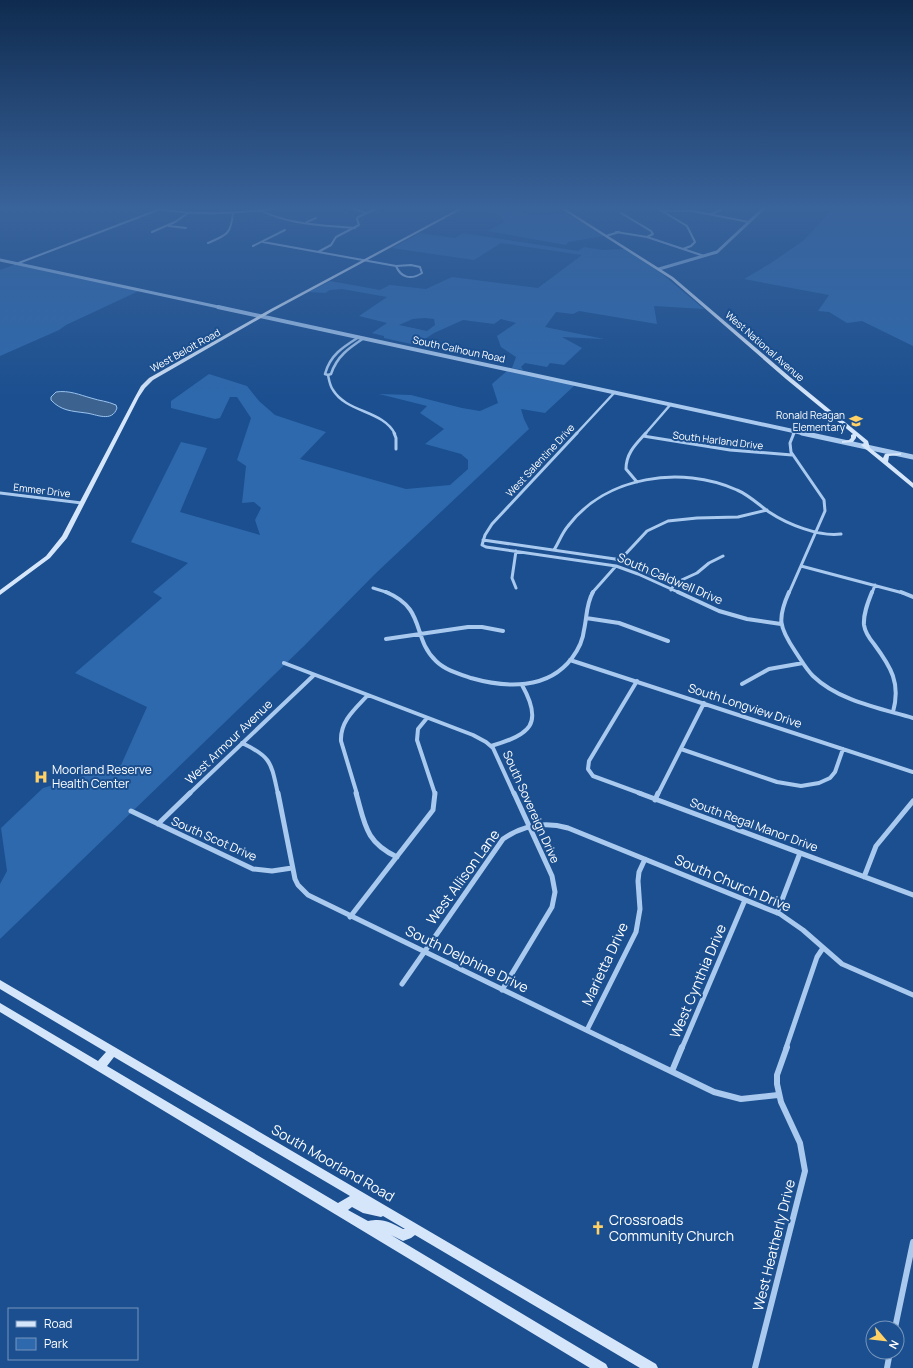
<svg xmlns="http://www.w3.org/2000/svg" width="913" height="1368" font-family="Manrope,sans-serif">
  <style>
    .green { fill: #2e69ad; fill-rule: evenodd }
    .water { fill: #3c6290; stroke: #9cc4f0 }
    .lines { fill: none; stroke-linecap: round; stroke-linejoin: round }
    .minor-far5 { stroke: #a9c9ee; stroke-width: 2 }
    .minor-far4 { stroke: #a9c9ee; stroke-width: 2.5 }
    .minor-far3 { stroke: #a9c9ee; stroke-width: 3 }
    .minor-far2 { stroke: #a9c9ee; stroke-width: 4 }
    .minor-far1 { stroke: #a9c9ee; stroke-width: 5 }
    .minor { stroke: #a9c9ee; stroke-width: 6 }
    .tertiary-far2 { stroke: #a9c9ee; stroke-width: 3 }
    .tertiary-far1 { stroke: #a9c9ee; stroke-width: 4 }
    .tertiary { stroke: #a9c9ee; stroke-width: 5 }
    .secondary { fill: #d6e6fa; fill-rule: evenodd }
    .labels { text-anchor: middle; stroke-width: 4; stroke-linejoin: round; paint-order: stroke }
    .far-street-label { font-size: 10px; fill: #fff; stroke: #1b4f8f }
    .far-poi-label { font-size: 10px; fill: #fff; stroke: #1b4f8f; text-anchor: end }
    .street-label { font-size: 12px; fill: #fff; stroke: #1b4f8f }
    .poi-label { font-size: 12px; fill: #fff; stroke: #1b4f8f; text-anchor: start }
    .near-street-label { font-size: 14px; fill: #fff; stroke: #1b4f8f }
    .near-poi-label { font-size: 14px; fill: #fff; stroke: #1b4f8f; text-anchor: start }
  </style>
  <rect width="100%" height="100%" fill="#1b4f8f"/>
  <path class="green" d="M487 208H525L520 211 526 215 567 214 604 236 568 242 566 245 487 231 505 222 497 212 483 210Z
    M834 208H913V346L862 321 847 323 829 312 818 311 829 295 744 279 771 263 803 241Z
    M420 233 455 238 463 233 578 251 584 247 602 250 625 249 661 273 704 309 654 306 657 324 579 311 573 314 556 312 545 327 604 339 562 337 582 348 564 365 550 363 547 367 525 363 521 367 523 370 512 368 516 357 501 347 497 336 516 323 501 319 494 324 463 320 434 333 416 345 384 338V336L372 333 387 323 359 316 387 297 342 289 330 290 325 293 309 292 330 281 380 290 390 285 426 289 452 277 538 288 582 255 501 243 474 260 392 248ZM425 318 434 319 435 325 427 331 399 325 413 319Z
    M16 264 141 290 66 325 59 330 0 356V270Z
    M508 370 575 385 545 413 521 409 524 419 529 429 375 574 304 646 0 939V884L7 871 1 828 43 788 121 765 147 707 75 673 162 598 153 592 188 563 131 542 181 442 207 448 180 512 260 535 255 520 261 508 254 502 242 503 246 466 237 460 251 418 237 397H230L220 418 215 419 171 408V401L209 374 247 386 259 401 275 415 326 432 300 459 406 489 450 485 468 469V460L461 454 425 444 444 429 420 413 427 406 379 394 411 395 462 408 480 411 498 403 492 384Z"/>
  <path class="water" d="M56 392C69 390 80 395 91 398 100 401 107 401 116 405L117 408C112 423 96 414 86 413 72 411 61 411 51 400V397Z"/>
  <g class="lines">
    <path class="minor-far5" d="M256 208C286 225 322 225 355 228
      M350 208 367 213
      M657 208 687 226 695 242 691 246 683 249
      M159 209C199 216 238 214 278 208
      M661 211H692L749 222
      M621 213 651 231 653 234 647 237
      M711 214 721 210
      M307 222 316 218
      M169 226 186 228
      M152 232 175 222 188 213
      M616 232 647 237 704 256
      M606 236 619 232
      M263 242 396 266
      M208 243C227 235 231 234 233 213
      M253 246 285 230
      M318 252 331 245 336 237 359 225 357 219 358 217 378 208
      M16 264 163 208
      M411 265 420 267 422 273C411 280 401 278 396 266Z"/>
    <path class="minor-far4" d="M359 337C343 347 330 355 325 374L328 375C329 380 330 386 333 390 347 413 383 410 395 434
      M328 375 331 374C337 356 349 348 364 338
      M576 434 615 392
      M645 434 671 404
      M793 434 795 431"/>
    <path class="minor-far3" d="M394 433 396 438V449
      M577 433 492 524 485 535 482 545 486 547 616 566 638 574 680 593
      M643 436 730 450 792 455
      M637 482 626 469C626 453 636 444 646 433
      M0 493 82 503
      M483 540 615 559 675 583
      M554 550C559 542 562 533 568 526 606 476 681 465 737 490 749 495 759 505 769 512 787 524 819 537 841 534
      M516 551 512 578 516 588
      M620 560 647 531 668 521 697 518 738 517 767 510
      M801 566 903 593
      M373 588 389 593
      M671 590 675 583 697 573 709 563 723 556
      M592 593 616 566
      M789 593 825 511 824 500 791 452 790 443 794 433
      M872 593 875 585"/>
    <path class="minor-far2" d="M386 592C427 609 411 637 436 661 445 670 459 674 471 678 506 688 548 690 572 658 578 650 583 640 584 630 587 617 586 604 593 592
      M678 592 719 611 747 619 781 624
      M789 592C777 619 779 627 795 651 801 660 806 669 813 676 839 701 879 708 913 718
      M872 592C868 602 863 614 864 625 865 632 869 638 874 644 891 667 901 683 893 712
      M901 592 913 597
      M586 618 619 623 668 641
      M386 639 468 627H482L503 631
      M570 660 913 772
      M284 663 473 735 486 742 493 748 514 794
      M637 681 589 761 588 769 593 776 642 794
      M742 684 769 669 803 663
      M427 718 418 729 417 740 435 794
      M242 743C272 757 271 763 278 794
      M491 746C530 735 544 724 522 685
      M681 749 777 782 801 786 819 783 830 778 835 772 843 749
      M189 794 314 675
      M357 794 341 741C340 721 355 709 368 695
      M658 794 704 703"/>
    <path class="minor-far1" d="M278 793 295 879 298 885 308 895 623 1048
      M356 793C365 824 365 842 397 857
      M639 793 913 895
      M655 800 658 793
      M131 811 253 869 272 871 292 868
      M158 824 190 793
      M864 877 876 846 913 801
      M777 913 800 853
      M350 917 433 810 435 793
      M402 984 503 839C523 825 544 821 568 828L780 914 803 930 842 964 913 995
      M502 990 552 907 555 892 552 876 514 793
      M587 1030 636 932 640 909 638 881 639 872 645 859
      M682 1048 745 900
      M786 1048 817 957 823 948"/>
    <path class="minor" d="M621 1047 714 1092 741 1099 778 1095
      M672 1071 682 1047
      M895 1328 913 1242
      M755 1368 805 1171 800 1143 781 1102 777 1084V1075L787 1047
      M887 1368 890 1352"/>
    <path class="tertiary-far2" d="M0 260 223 308
      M659 269 717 252 764 208"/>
    <path class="tertiary-far1" d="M218 307 807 434"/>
    <path class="tertiary" d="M802 433 913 457"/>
    <path class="secondary" d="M460 208H464L273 311 153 380 145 388 139 397 67 538 50 558 0 595V590L46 556 62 536 135 397 141 386 149 378 271 309Z
      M560 208H564L673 277 790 377 868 441 870 448 883 458 885 454 901 453V455L889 456 888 462 913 483V488L862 446 861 445 864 443 856 436V438L853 442 842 443V441L849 440 851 438V435L853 434 786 379 671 279Z
      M0 980 656 1364 658 1368H640L415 1235 411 1238 403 1241 391 1235 606 1364 608 1368H590L0 1012V1003L98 1061 106 1052 0 989ZM114 1057 350 1196 338 1203 107 1066ZM352 1207 363 1213 381 1217 383 1216 405 1229H403C389 1222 384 1218 368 1221L348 1210Z"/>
  </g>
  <linearGradient id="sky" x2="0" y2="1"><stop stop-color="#0f2b4f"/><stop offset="0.52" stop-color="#39639b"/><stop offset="1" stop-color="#39639b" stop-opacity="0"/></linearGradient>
  <rect width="913" height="399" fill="url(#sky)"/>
  <defs>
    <g id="school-bare" transform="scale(1.08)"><path d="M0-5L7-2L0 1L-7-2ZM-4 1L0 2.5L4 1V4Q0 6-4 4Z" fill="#ffd166" stroke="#1b4f8f" stroke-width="2.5" paint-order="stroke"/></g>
    <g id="hospital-bare" transform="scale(1.08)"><path d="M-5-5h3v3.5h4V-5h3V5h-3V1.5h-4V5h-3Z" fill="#ffd166" stroke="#1b4f8f" stroke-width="2.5" paint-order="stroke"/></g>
    <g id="church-bare" transform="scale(1.08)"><path d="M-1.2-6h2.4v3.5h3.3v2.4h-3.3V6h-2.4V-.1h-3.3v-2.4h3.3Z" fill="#ffd166" stroke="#1b4f8f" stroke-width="2.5" paint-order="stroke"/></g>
  </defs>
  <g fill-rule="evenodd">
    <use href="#school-bare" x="856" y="421"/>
    <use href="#hospital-bare" x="41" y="777"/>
    <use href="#church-bare" x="598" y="1228"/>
  </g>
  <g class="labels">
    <g class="far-street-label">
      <text transform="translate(765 346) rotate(41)" y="4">West National Avenue</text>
      <text transform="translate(459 349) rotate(12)" y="4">South Calhoun Road</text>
      <text transform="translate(185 350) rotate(-29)" y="4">West Beloit Road</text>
      <text transform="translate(718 440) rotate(7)" y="4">South Harland Drive</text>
      <text transform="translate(540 460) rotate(-47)" y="4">West Salentine Drive</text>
      <text transform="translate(42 490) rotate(7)" y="4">Emmer Drive</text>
    </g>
    <g class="far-poi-label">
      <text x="845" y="419">Ronald Reagan<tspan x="845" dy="12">Elementary</tspan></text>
    </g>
    <g class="street-label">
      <text transform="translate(670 579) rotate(23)" y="4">South Caldwell Drive</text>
      <text transform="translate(745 706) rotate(18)" y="4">South Longview Drive</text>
      <text transform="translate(229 742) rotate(-44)" y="4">West Armour Avenue</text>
      <text transform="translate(531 807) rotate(66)" y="4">South Sovereign Drive</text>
      <text transform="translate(754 825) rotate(20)" y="4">South Regal Manor Drive</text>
      <text transform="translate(214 839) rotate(24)" y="4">South Scot Drive</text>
    </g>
    <g class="poi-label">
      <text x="52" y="774">Moorland Reserve<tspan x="52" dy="14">Health Center</tspan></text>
    </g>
    <g class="near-street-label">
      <text transform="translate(463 877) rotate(-54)" y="5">West Allison Lane</text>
      <text transform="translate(733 883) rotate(23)" y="5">South Church Drive</text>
      <text transform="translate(467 959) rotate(26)" y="5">South Delphine Drive</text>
      <text transform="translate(605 964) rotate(-65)" y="5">Marietta Drive</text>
      <text transform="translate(698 981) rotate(-67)" y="5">West Cynthia Drive</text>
      <text transform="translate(333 1163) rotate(30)" y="5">South Moorland Road</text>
      <text transform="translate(774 1245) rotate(-76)" y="5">West Heatherly Drive</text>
    </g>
    <g class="near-poi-label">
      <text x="609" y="1225">Crossroads<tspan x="609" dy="16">Community Church</tspan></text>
    </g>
  </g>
  <rect x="8" y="1308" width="130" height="52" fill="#1b4f8f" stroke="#7695bc"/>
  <rect x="16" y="1321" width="20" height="6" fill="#d6e6fa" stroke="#7695bc"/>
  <text x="44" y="1328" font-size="12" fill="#ffffff">Road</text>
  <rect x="16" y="1338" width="20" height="12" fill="#2e69ad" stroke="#7695bc"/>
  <text x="44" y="1348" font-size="12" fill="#ffffff">Park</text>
  <g transform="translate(885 1340) rotate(118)"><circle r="19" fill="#1b4f8f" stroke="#7695bc"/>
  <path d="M0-3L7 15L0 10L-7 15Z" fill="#ffd166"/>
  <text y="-6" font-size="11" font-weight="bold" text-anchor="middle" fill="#ffffff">N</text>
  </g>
</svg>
